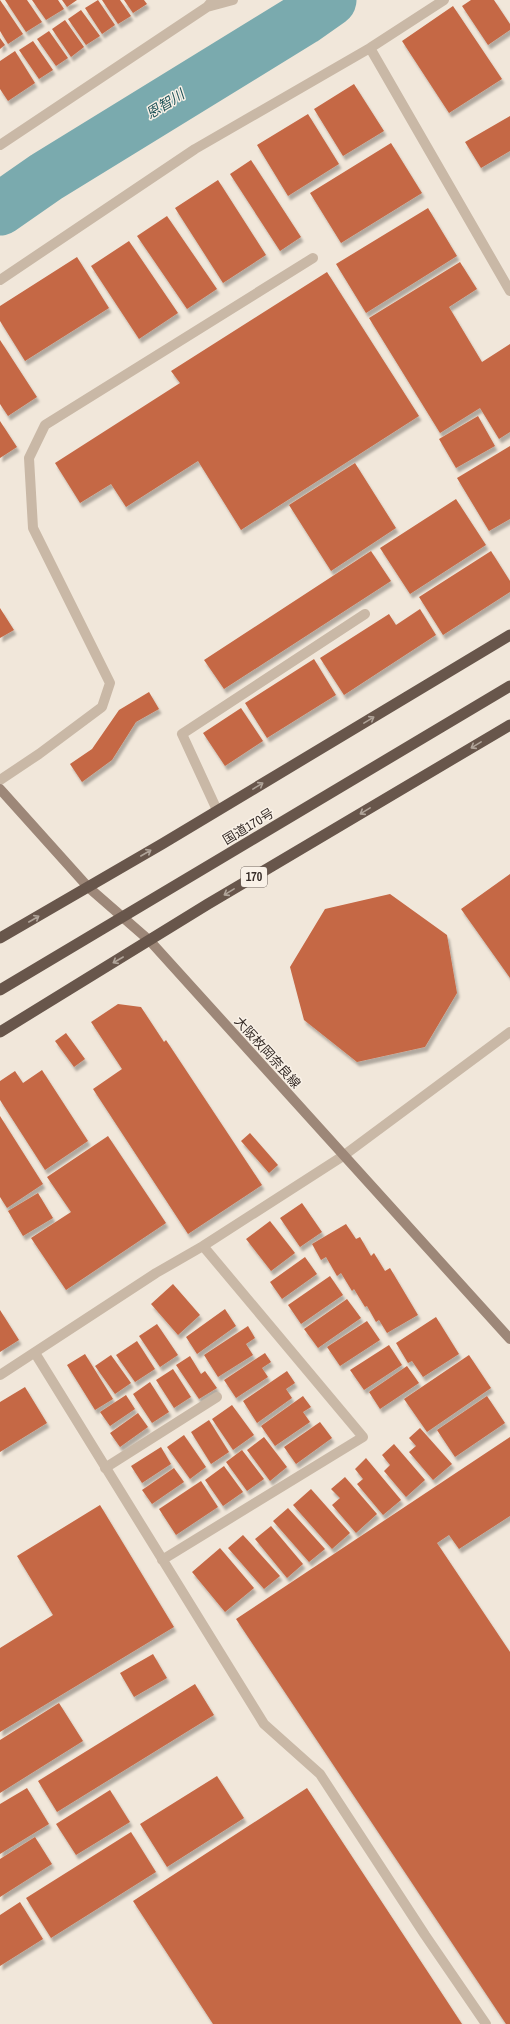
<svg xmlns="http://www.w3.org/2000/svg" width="510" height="2024" font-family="'Archivo Narrow','Noto Sans JP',sans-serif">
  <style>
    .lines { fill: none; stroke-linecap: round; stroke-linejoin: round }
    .river { stroke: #7aaaae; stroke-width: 53 }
    .building { fill: #c56845; filter: url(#shadow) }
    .service { stroke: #c9b8a6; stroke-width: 10 }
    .minor { stroke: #c9b8a6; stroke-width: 10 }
    .secondary { stroke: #9d8778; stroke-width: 10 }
    .trunk { stroke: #68564b; stroke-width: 11 }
    .oneway { stroke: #b0a499 }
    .labels { text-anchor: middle; stroke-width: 3; stroke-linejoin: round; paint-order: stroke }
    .shield { fill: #f9f1e7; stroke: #706761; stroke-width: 1 }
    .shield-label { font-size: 12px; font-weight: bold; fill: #362c27 }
    .street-label { font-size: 13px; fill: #362c27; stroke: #f9f1e7 }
    .water-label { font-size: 14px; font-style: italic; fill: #1d5157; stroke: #f9f1e7 }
  </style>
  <defs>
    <filter id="shadow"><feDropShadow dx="2.5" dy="4.5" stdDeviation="1" flood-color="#0004"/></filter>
  </defs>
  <rect width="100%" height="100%" fill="#f1e7da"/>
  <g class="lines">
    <path class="river" d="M0 209 46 177 303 19 330 0"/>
  </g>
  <path class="building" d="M0 0 23 34 8 44 0 31Z
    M5 0H27L42 22 26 32Z
    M32 0H58L64 9 46 20Z
    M62 0H77L67 7Z
    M98 0 115 25 102 34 85 8Z
    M102 0H120L131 16 118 24Z
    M124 0H144L147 4 133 13Z
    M471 0H494L510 24V30L488 45 462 6Z
    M453 6 502 79 449 113 402 41Z
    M81 10 100 36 86 45 68 19Z
    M65 20 84 47 71 57 52 29Z
    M49 31 68 58 56 66 37 39Z
    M0 38 5 45 0 49Z
    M33 41 53 70 39 79 19 50Z
    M15 51 35 83 8 101 0 89V61Z
    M354 84 384 131 343 156 314 109Z
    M308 114 339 164 288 196 257 145Z
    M510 116V151L481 168 465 142Z
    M391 143 422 193 341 243 310 193Z
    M251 160 301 237 280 251 230 174Z
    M218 180 266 255 223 283 175 208Z
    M428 208 457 256 366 313 336 264Z
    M167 216 217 289 187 309 137 236Z
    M129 241 178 313 139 339 91 266Z
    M77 257 109 308 25 361 0 321V306Z
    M460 262 477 289 449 307 482 362 510 344V432L499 439 480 408 440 433 369 318Z
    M327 272 419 416 241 530 198 461 126 507 111 484 80 503 55 463 180 383 171 371Z
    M0 340 37 397 8 416 0 404Z
    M478 416 495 446 456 468 439 439Z
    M0 421 17 447 0 458Z
    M510 446V519L489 531 457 478Z
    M355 463 396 528 331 571 289 505Z
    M456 499 486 545 410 594 380 548Z
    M371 551 391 581 224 689 204 660Z
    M491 551 510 581V592L443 635 419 597Z
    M0 608 14 630 0 638Z
    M420 609 436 635 344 695 320 658 389 614 396 625Z
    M314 659 336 695 267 738 245 703Z
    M149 692 159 709 136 722 112 760 82 782 70 764 92 749 119 710Z
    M241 708 263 741 225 766 203 733Z
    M510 874V978L461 909Z
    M390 894 447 935 457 993 425 1047 357 1062 304 1020 290 967 325 909Z
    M118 1004 141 1007 164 1042 166 1040 262 1185 188 1234 93 1089 122 1069 91 1022Z
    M66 1033 85 1059 74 1067 55 1041Z
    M42 1070 88 1141 45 1170 0 1100V1081L15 1071 23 1083Z
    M0 1116 43 1184 7 1208 0 1197Z
    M250 1133 278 1165 269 1173 241 1141Z
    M108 1136 166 1223 66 1290 31 1238 71 1212 47 1177Z
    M38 1193 53 1218 23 1236 8 1211Z
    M302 1203 322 1232 300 1247 280 1218Z
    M270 1221 295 1253 271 1271 246 1239Z
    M346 1224 356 1239 360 1237 371 1256 374 1253 385 1271 390 1268 418 1315 387 1333 379 1320 376 1322 367 1306 365 1307 354 1289 352 1291 341 1273 337 1276 326 1257 321 1260 312 1244Z
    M305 1257 317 1274 282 1299 270 1282Z
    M330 1276 343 1295 301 1324 288 1305Z
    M173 1284 200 1315 178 1335 151 1304Z
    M347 1299 361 1318 318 1348 304 1329Z
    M225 1309 236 1326 197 1354 186 1337Z
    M0 1310 19 1340 0 1352Z
    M436 1317 459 1354 423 1377 412 1361 408 1363 396 1343Z
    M367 1321 380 1340 340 1366 327 1347Z
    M157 1324 178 1355 160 1367 139 1336Z
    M248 1326 255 1338 246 1344 253 1355 218 1377 204 1355Z
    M137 1341 155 1369 135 1382 116 1355Z
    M389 1345 402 1365 364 1390 350 1370Z
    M265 1353 271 1362 262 1368 268 1377 236 1398 224 1380Z
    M85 1354 113 1399 95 1410 67 1365Z
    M111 1355 131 1383 115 1394 95 1366Z
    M469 1355 491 1388 427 1432 404 1399Z
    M190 1356 201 1374 205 1371 217 1388 199 1399 176 1365Z
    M407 1366 419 1383 380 1409 369 1392Z
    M173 1369 191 1397 174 1408 156 1380Z
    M287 1371 295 1383 286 1389 292 1398 257 1423 243 1401Z
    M150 1382 169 1412 152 1423 133 1394Z
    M25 1387 47 1423 0 1452V1402Z
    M126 1395 135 1409 110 1426 100 1412Z
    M303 1396 311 1407 303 1412 310 1422 275 1446 261 1426Z
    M487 1396 505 1423 455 1457 437 1430Z
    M232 1405 254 1435 233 1450 212 1419Z
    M138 1413 148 1427 120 1447 110 1433Z
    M209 1420 229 1452 211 1464 191 1432Z
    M320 1422 332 1438 296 1464 284 1447Z
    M420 1428 452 1464 433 1480 409 1452 416 1446 409 1438Z
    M184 1435 206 1467 190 1479 167 1447Z
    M264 1437 287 1467 270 1481 247 1450Z
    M510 1437V1516L459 1549 449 1535 437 1543 510 1652V2024H506L236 1619Z
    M394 1444 425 1480 406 1497 384 1471 390 1465 382 1455Z
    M161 1447 171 1464 142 1483 131 1466Z
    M242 1450 264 1479 247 1491 226 1462Z
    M366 1458 401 1500 383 1515 357 1484 363 1479 355 1469Z
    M224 1466 243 1492 223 1506 205 1480Z
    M174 1468 184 1482 152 1504 142 1490Z
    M345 1477 377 1514 356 1533 332 1505 340 1498 331 1489Z
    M201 1481 218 1507 176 1535 159 1509Z
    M311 1489 350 1533 332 1549 293 1505Z
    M100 1505 174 1627 0 1732V1648L53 1615 17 1556Z
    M288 1508 325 1549 309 1562 273 1521Z
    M271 1526 303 1564 287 1578 255 1539Z
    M243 1535 280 1576 264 1589 228 1548Z
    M220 1548 254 1588 225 1612 192 1572Z
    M153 1654 167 1678 134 1697 120 1673Z
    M195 1684 214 1715 57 1812 38 1781Z
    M59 1703 83 1741 0 1793V1740Z
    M217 1776 244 1818 167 1867 140 1824Z
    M27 1788 49 1824 0 1854V1804Z
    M307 1788 462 2024H213L133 1901Z
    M110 1790 130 1822 76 1855 56 1824Z
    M131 1832 156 1872 51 1938 26 1898Z
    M35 1837 52 1864 0 1897V1859Z
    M20 1902 43 1939 0 1966V1915Z"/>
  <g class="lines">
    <path class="service" d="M0 780 39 754 102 707 110 683 33 528 29 458 45 425 313 258
      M217 810 182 734 365 614
      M105 1468 217 1397"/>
    <path class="minor" d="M207 7 233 0
      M370 48 510 291
      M0 145 207 7 213 0
      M0 280 195 149 370 48 444 0
      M35 1353 264 1724 320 1774 425 1935 486 2024
      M0 1375 156 1273 203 1246 343 1156 510 1032
      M162 1560 363 1437 203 1246"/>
    <path class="secondary" d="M0 789 88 887 150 941 510 1339"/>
    <path class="trunk" d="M0 938 162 844 510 635
      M0 990 510 686
      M0 1032 208 904 510 725"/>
  </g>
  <defs><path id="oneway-shaft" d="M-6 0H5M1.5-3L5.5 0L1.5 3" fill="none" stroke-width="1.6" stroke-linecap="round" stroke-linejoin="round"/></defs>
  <g class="oneway">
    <use href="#oneway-shaft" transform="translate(369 720) rotate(-31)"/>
    <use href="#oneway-shaft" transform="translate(476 745) rotate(149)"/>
    <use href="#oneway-shaft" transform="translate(258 786) rotate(-31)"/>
    <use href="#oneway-shaft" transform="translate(365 811) rotate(149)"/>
    <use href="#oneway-shaft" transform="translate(146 853) rotate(-30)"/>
    <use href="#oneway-shaft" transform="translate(229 892) rotate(149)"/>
    <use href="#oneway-shaft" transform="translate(34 919) rotate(-30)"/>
    <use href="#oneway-shaft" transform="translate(118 960) rotate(150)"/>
  </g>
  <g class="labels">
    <rect class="shield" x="241" y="867" width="26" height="20" rx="3"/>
    <g class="shield-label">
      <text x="254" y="881">170</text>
    </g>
    <g class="street-label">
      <text transform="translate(248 826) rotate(-31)" y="5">国道170号</text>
      <text transform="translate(268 1052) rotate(48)" y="5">大阪枚岡奈良線</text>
    </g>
    <g class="water-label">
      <text transform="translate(165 104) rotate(-32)" y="5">恩智川</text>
    </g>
  </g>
</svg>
